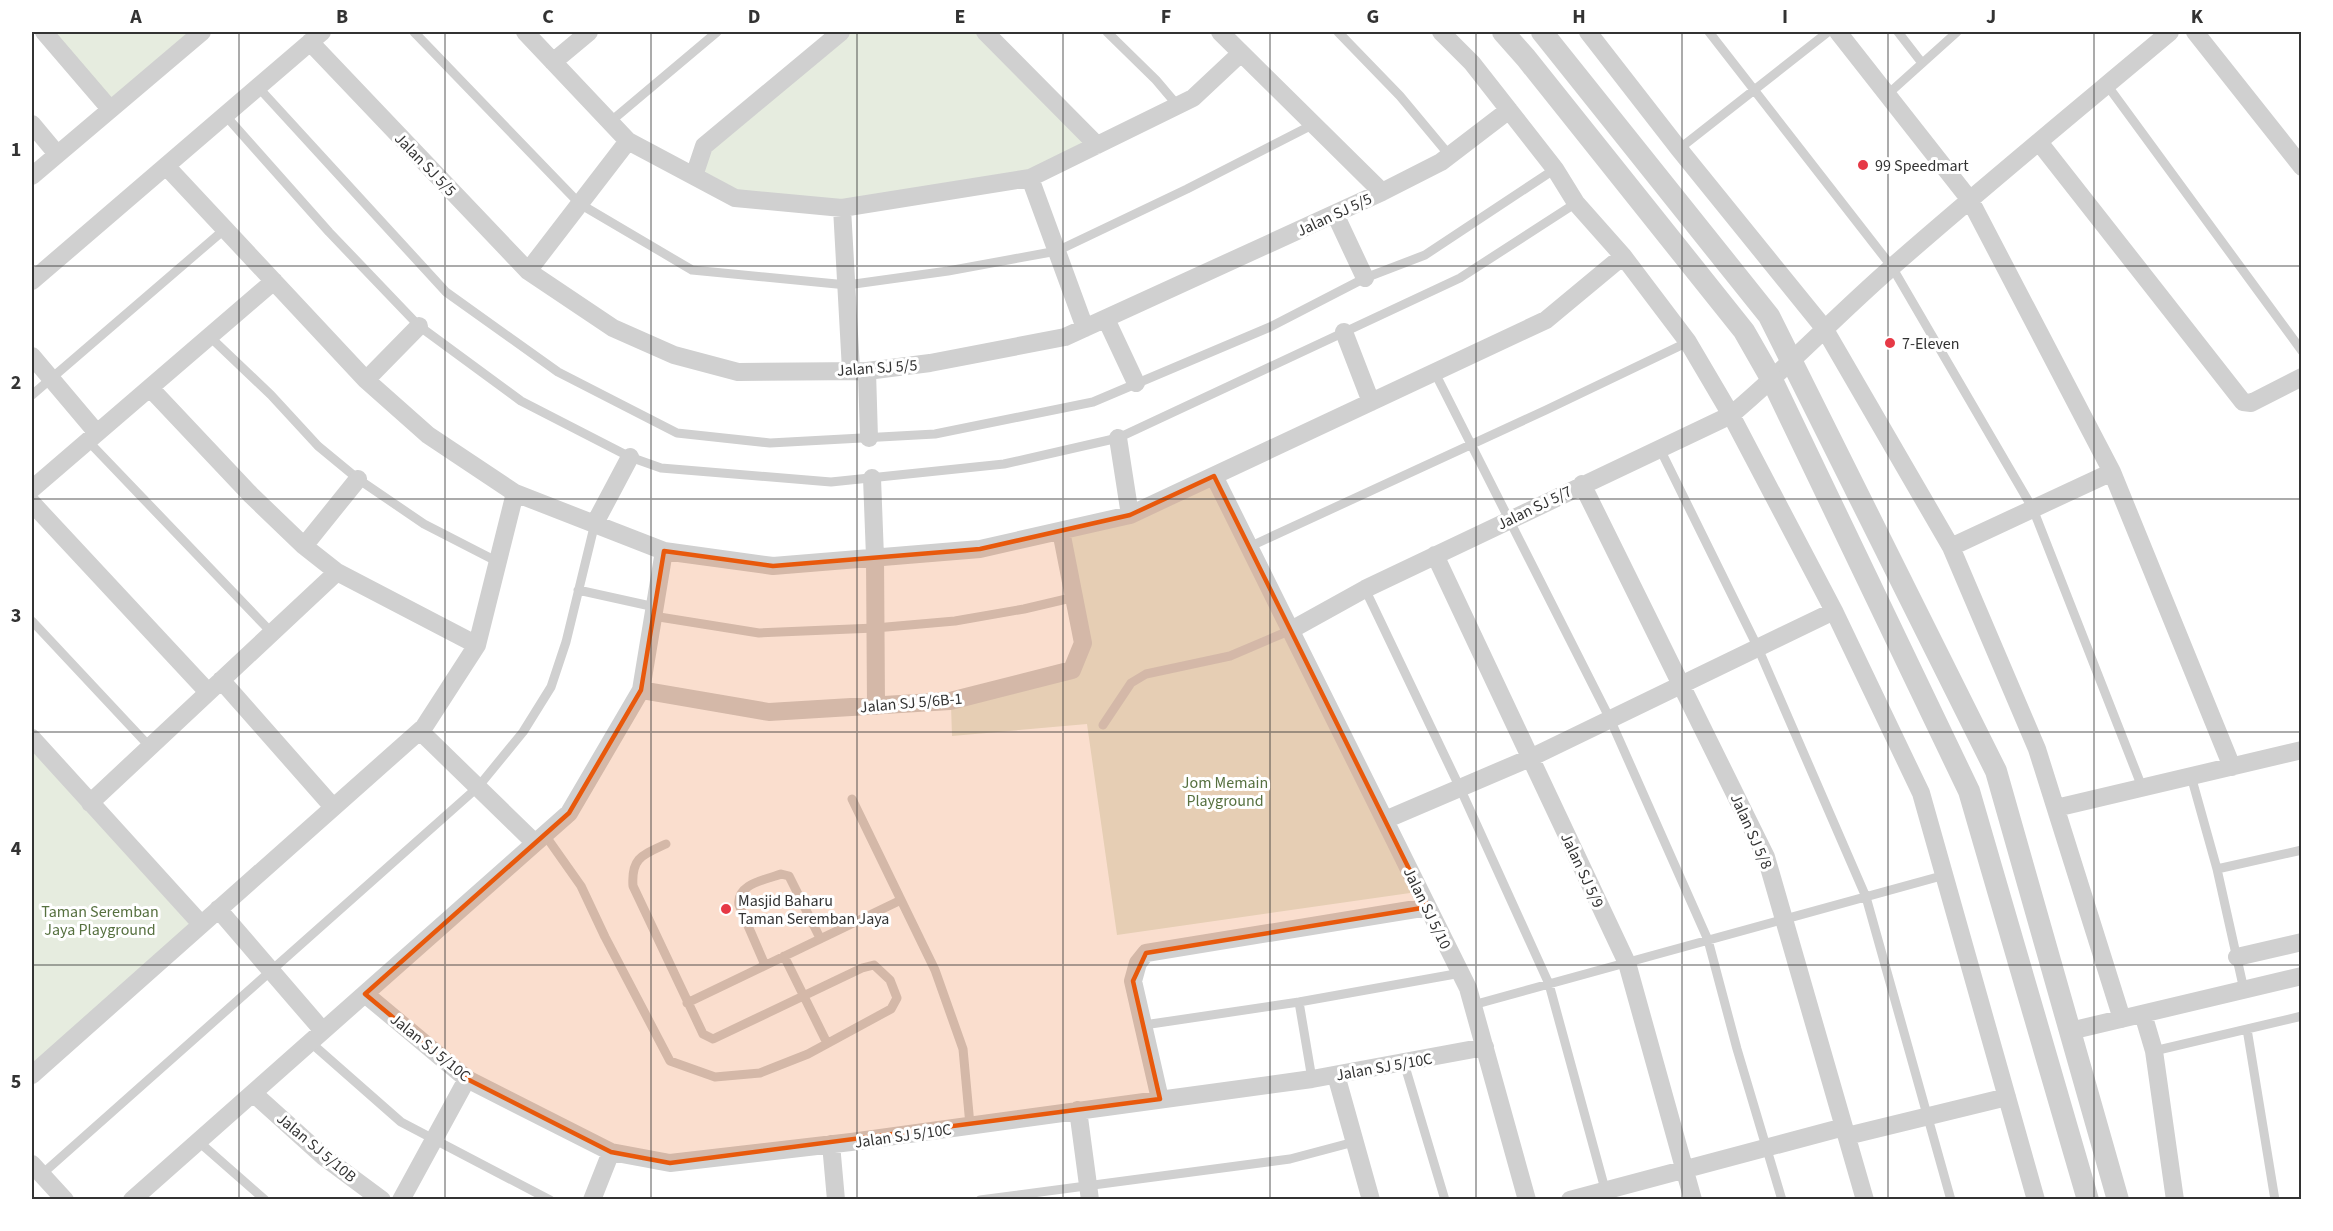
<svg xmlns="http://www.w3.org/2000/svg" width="2333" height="1231" font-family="'Source Sans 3',sans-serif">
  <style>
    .green { fill: #e6ecdf }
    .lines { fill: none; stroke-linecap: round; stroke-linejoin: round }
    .service { stroke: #d0d0d0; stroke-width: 9 }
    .minor { stroke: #d0d0d0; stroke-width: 18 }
    .tertiary { stroke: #d0d0d0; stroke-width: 22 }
    .marked { fill: #e8590c; fill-opacity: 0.2; stroke: #e8590c; stroke-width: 4.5; stroke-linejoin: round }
    .grid { fill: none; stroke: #333; stroke-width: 1.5; stroke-opacity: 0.55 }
    .poi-dot { fill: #e63946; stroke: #fff; stroke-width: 2 }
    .labels { text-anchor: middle; stroke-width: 6; stroke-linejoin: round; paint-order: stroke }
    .street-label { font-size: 16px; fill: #333; stroke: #fff }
    .poi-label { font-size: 16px; fill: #333; stroke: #fff; text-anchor: start }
    .park-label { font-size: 16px; fill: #56703f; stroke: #fff }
    .neatline { fill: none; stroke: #333; stroke-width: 2 }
    .grid-label { font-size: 20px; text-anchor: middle; font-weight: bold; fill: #333 }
  </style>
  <rect width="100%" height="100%" fill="#fff"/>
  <path class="green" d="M47 32H199L110 107Z
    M845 32H981L1092 145 1029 176 878 201 736 196 698 175 707 147Z
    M1213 481 1417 892 1117 935 1087 724 952 736 951 705 1073 673 1087 643 1065 534Z
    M32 745 198 924 32 1071Z"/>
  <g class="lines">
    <path class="service" d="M414 32 580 204 692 270 847 285 948 271 1057 251 1187 189 1314 124
      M1107 32 1156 80 1178 106
      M1338 32 1400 96 1450 156
      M1709 32 1892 267 2033 509 2142 787
      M1898 32 1922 63
      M2107 85 2302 351
      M258 87 446 292 558 372 677 433 770 443 935 434 1093 402 1270 327 1365 278 1425 255 1555 169
      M1888 94 1957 32
      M225 115 329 232 419 326 521 401 630 457 661 468 831 482 1004 464 1118 438 1460 278 1576 203
      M610 122 717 32
      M1679 149 1828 32
      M209 336 271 395 318 446 358 479 424 524 498 562
      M1435 373 1610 719 1708 940 1737 1049 1782 1200
      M32 395 225 229
      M88 441 272 633
      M1659 447 1758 648 1866 897 1951 1200
      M1249 547 1546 410 1688 342
      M1365 589 1460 788 1549 984 1608 1200
      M578 590 655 607
      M653 616 759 633 875 628 955 621 1024 609 1075 597
      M32 621 150 747
      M1103 725 1131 683 1146 674 1230 656 1291 630
      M2191 776 2217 869 2244 990
      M852 799 935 970 963 1049 970 1125
      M545 835 581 886 605 937 670 1061 715 1077 760 1073 808 1054 891 1009 897 998 890 980 874 965 862 968 713 1039 703 1034 633 886C631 858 642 855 666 844
      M2217 869 2302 850
      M784 956 827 1043
      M765 965 739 905C736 884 765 880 781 874L789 876 820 938
      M1299 1002 1312 1079
      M687 1003 901 900
      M1473 1005 1945 875
      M1144 1025 1299 1002 1461 973
      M2247 1029 2275 1200
      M310 1042 401 1122 550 1200
      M2154 1051 2302 1016
      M1404 1063 1445 1200
      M199 1142 265 1200
      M41 1175 478 787 523 732 551 687 566 642 595 523
      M980 1200 1290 1159 1354 1142"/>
    <path class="minor" d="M44 32 110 109
      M525 32 628 141 735 198 842 208 1030 178 1193 98 1241 53
      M985 32 1097 145
      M1220 32 1382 192
      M1441 32 1472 63 1555 169 1576 203 1623 256 1688 342 1731 415 1834 611 1921 793 2036 1200
      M1588 32 1679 149 1824 328 1951 547 2037 749 2122 1019
      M1838 32 1970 200 2112 472 2232 767
      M2195 32 2302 167
      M310 42 528 271 613 328 674 355 738 372 867 371 930 363 1065 337 1382 192 1441 162 1509 110
      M553 62 589 32
      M32 124 57 154
      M2039 142 2243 402 2251 403 2302 377
      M166 166 366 380 428 435 515 493 664 551 773 566 980 549 1130 515 1546 320 1623 256
      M32 176 202 32
      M694 176 704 146 841 32
      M1030 178 1085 328
      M842 208 851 370
      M1335 214 1365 278
      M528 271 628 141
      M32 281 322 32
      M1106 319 1136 383
      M1344 332 1371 402
      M32 356 97 433
      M867 371 869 438
      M366 380 419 326
      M150 388 251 495 304 546 337 572 477 645
      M1118 438 1130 515
      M1214 476 1468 988 1527 1200
      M872 478 875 557 876 706
      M1582 484 1766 857 1865 1200
      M32 489 274 281
      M32 503 208 692
      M595 523 630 457
      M304 546 358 479
      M1951 547 2112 472
      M1435 555 1627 963 1693 1200
      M1291 630 1365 589 1731 415C1787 368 1837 315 1892 267 1983 187 2077 110 2170 32
      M221 680 333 807
      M641 690 769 712 950 701 1072 670 1083 643 1061 531
      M420 731 535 843
      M32 738 201 924
      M90 803 337 572
      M2056 808 2302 750
      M1385 820 1530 758 1834 611
      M218 909 323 1031
      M2237 957 2302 942
      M365 994 467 1079 611 1152 670 1163 851 1142 1312 1079 1485 1047
      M2143 1014 2154 1051 2175 1200
      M2070 1031 2302 976
      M32 1075 424 727 477 645 515 493
      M1336 1075 1371 1200
      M253 1093 324 1157 382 1200
      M1160 1099 1133 981 1138 963 1146 953 1428 907
      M1078 1110 1090 1200
      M1847 1136 2007 1097
      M831 1144 836 1200
      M32 1164 65 1200
      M132 1200 569 813 641 690 664 551
      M401 1200 467 1079
      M592 1200 611 1152
      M1570 1200 1844 1127"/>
    <path class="tertiary" d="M1503 32 1526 58 1744 331 1772 380 1969 791 2088 1200
      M1542 32 1769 316 1996 771 2118 1200"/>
  </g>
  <path class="marked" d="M1214 476 1428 907 1146 953 1133 981 1160 1099 670 1163 611 1152 467 1079 365 994 569 813 641 690 664 551 773 566 980 549 1130 515Z"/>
  <path class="grid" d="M239 32V1200M445 32V1200M651 32V1200M857 32V1200M1063 32V1200M1270 32V1200M1476 32V1200M1682 32V1200M1888 32V1200M2094 32V1200M32 266H2302M32 499H2302M32 732H2302M32 965H2302"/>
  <g class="poi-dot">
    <circle cx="1863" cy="165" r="6"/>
    <circle cx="1890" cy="343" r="6"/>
    <circle cx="726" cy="909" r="6"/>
  </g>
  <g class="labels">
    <g class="street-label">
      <text transform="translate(426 164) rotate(46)" y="6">Jalan SJ 5/5</text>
      <text transform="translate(1334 214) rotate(-25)" y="6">Jalan SJ 5/5</text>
      <text transform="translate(877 367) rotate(-4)" y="6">Jalan SJ 5/5</text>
      <text transform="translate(1534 507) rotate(-26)" y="6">Jalan SJ 5/7</text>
      <text transform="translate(911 702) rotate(-5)" y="6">Jalan SJ 5/6B-1</text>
      <text transform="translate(1752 831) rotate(66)" y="6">Jalan SJ 5/8</text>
      <text transform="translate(1583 870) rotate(65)" y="6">Jalan SJ 5/9</text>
      <text transform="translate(1428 908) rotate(64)" y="6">Jalan SJ 5/10</text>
      <text transform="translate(431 1047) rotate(39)" y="6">Jalan SJ 5/10C</text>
      <text transform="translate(1384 1066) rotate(-10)" y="6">Jalan SJ 5/10C</text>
      <text transform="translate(903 1135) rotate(-8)" y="6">Jalan SJ 5/10C</text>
      <text transform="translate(317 1147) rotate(40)" y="6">Jalan SJ 5/10B</text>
    </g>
    <g class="poi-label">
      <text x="1875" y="171">99 Speedmart</text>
      <text x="1902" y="349">7-Eleven</text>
      <text x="738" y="906">Masjid Baharu<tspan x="738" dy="18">Taman Seremban Jaya</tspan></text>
    </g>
    <g class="park-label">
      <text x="1225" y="788">Jom Memain<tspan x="1225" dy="18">Playground</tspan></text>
      <text x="100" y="917">Taman Seremban<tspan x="100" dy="18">Jaya Playground</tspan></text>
    </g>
  </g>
  <rect width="2333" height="1231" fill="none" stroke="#ffffff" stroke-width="66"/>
  <rect x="33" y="33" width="2267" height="1165" class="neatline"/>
  <g class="grid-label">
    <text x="136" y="23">A</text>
    <text x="342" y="23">B</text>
    <text x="548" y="23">C</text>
    <text x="754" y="23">D</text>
    <text x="960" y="23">E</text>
    <text x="1166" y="23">F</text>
    <text x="1373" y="23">G</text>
    <text x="1579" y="23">H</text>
    <text x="1785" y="23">I</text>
    <text x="1991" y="23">J</text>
    <text x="2197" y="23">K</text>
    <text x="16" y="156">1</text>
    <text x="16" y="389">2</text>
    <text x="16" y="622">3</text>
    <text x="16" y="855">4</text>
    <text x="16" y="1088">5</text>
  </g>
</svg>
